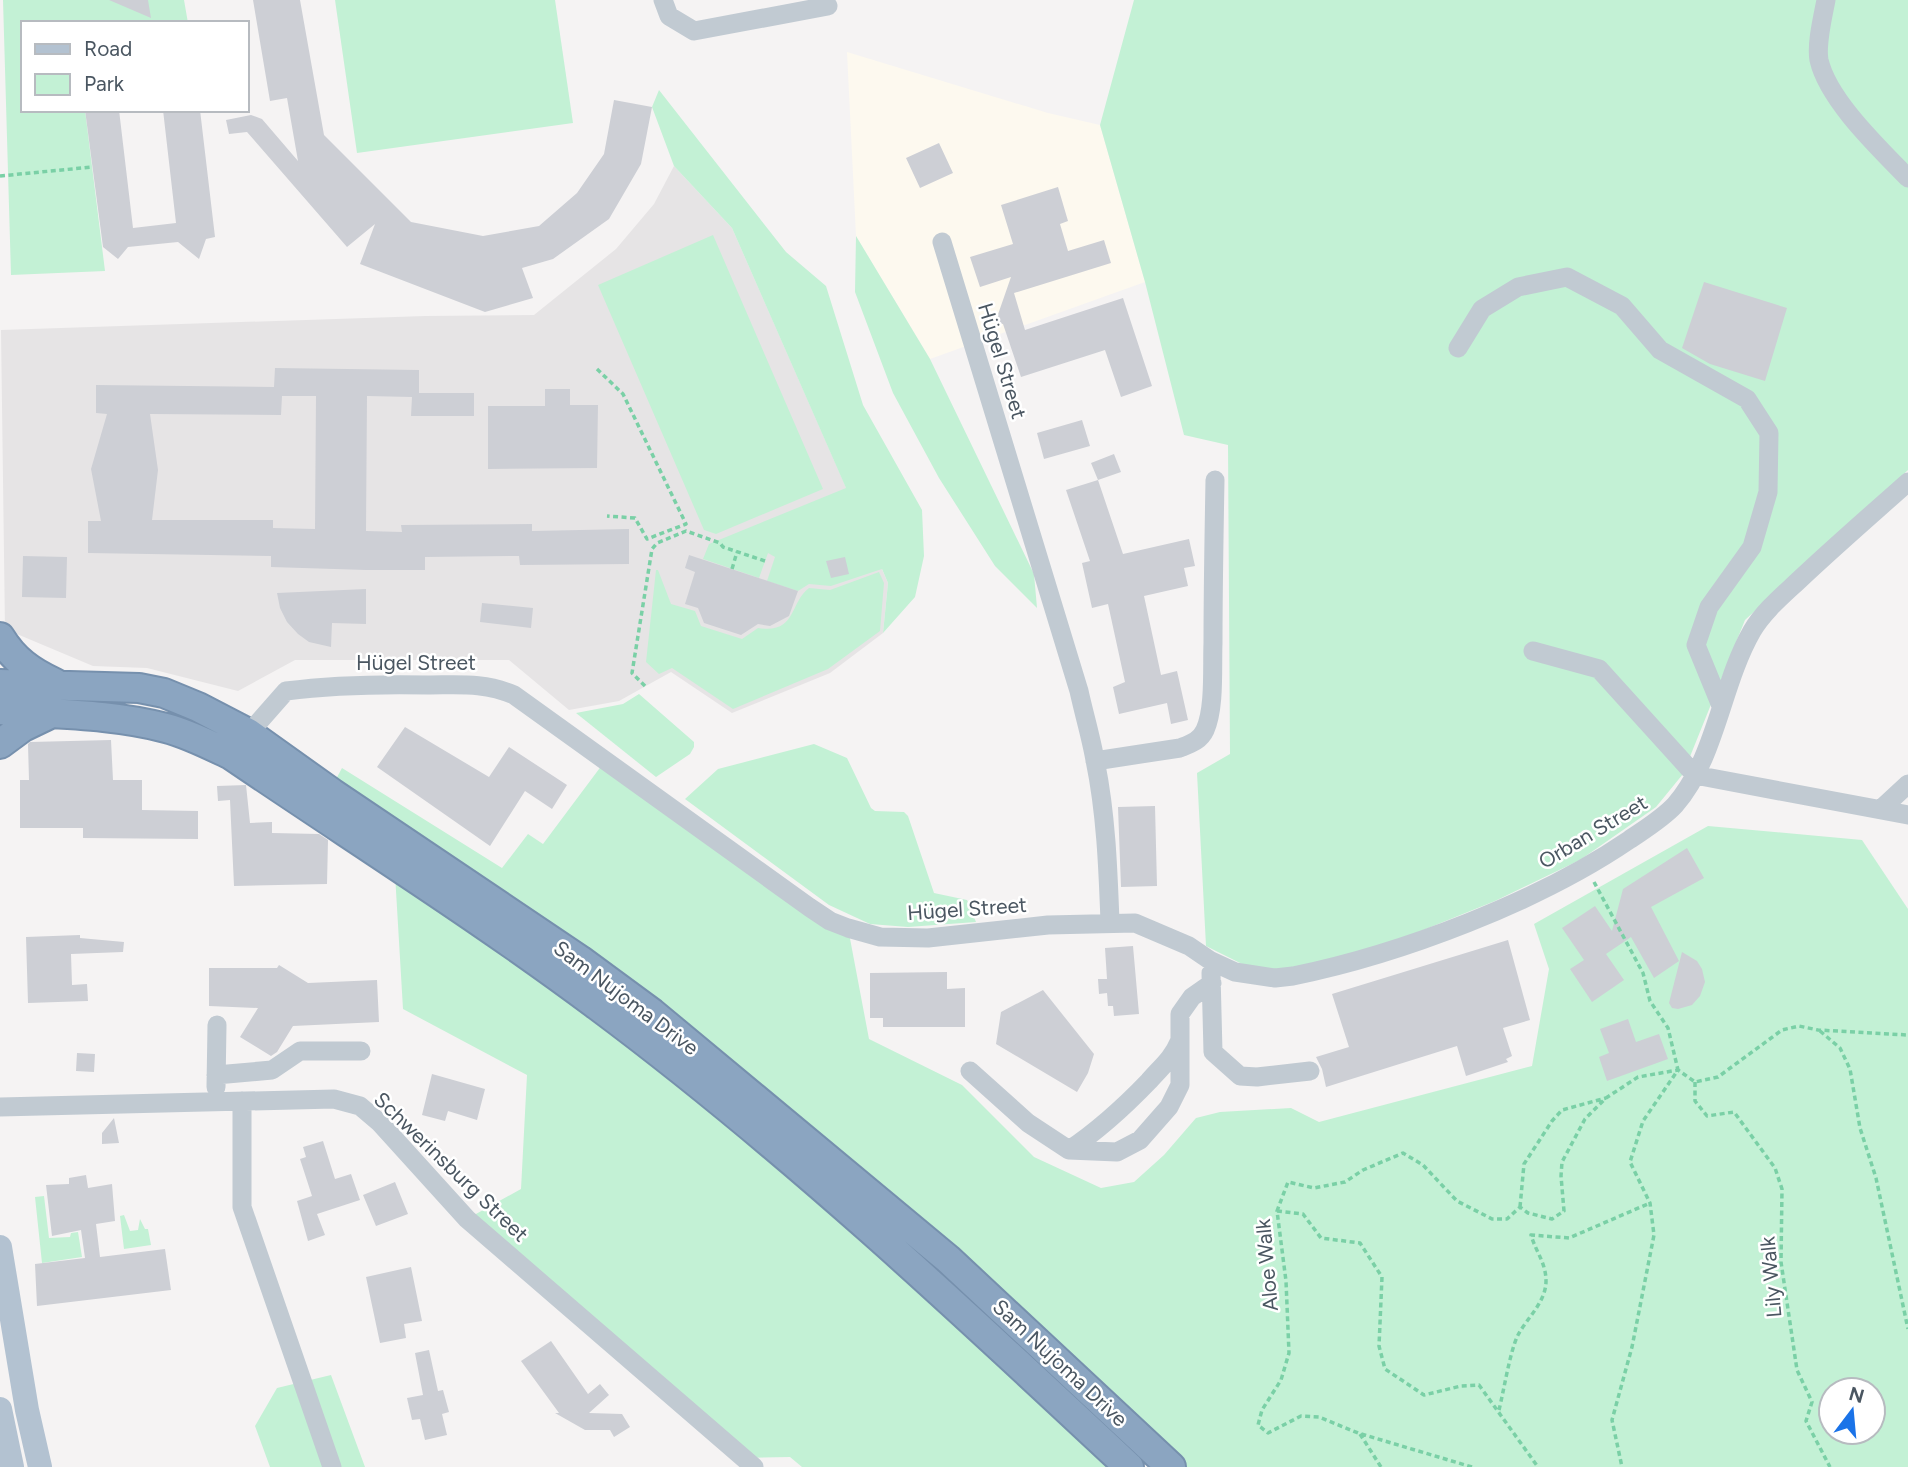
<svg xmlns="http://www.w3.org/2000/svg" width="1908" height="1467" font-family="Figtree,sans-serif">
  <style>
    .commercial { fill: #fdf9ef }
    .education { fill: #e6e4e5 }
    .green { fill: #c3f1d5; fill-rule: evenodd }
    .building { fill: #cdcfd5; fill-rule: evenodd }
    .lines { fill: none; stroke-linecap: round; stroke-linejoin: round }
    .highway-casing { stroke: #7690ad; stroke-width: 32 }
    .path { stroke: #7ad0a6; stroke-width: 3.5; stroke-dasharray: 5 3.5; stroke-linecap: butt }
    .minor { stroke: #c1cad2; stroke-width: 19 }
    .major { stroke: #b3c2d1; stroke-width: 24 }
    .highway { stroke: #8ba5c1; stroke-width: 28 }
    .labels { text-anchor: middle; stroke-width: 5; stroke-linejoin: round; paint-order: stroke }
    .street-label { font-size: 21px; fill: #4a5661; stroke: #fff }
  </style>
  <rect width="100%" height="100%" fill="#f5f3f3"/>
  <path class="commercial" d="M847 52 1048 113 1100 125 1145 282 930 359 856 236Z"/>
  <path class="education" d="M674 166 732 228 888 583 883 633 830 673 732 713 671 672 619 701 569 710 509 660H295L238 691 147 668 93 666 5 629 1 330 425 316 534 315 616 249 654 204Z"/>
  <path class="green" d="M3 0H184L188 23H23V110H85L105 271 11 275Z
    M335 0H555L573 123 357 153Z
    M1134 0H1908V470L1745 620 1683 774 1656 807 1580 860 1495 901 1411 935 1331 961 1274 971 1244 965 1206 946 1197 773 1230 754 1228 445 1184 435 1145 282 1100 125Z
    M659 90 786 252 826 286 863 405 922 510 924 556 915 597 883 633 888 583 882 569 831 586 809 584 798 591 767 581 775 557 768 553 759 578 703 559 709 544 846 488 732 228 674 166 652 107Z
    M713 235 823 489 716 534 704 530 598 285Z
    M856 236 930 359 1034 574 1037 608 995 566 939 478 893 393 855 292Z
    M656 570H658L671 604 695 611 701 626 742 639 758 628C797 634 789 603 809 588L830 590 879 572 884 583 880 631 828 669 733 709 672 668 659 674 646 662Z
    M639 694 694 742V747L690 754 656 777 576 713 623 704Z
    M814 744 847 758 871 808 875 811 904 812 908 816 934 893 967 900 976 922 908 927 870 924 829 905 685 799 718 769Z
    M605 761 848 928 869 1039 962 1085 1034 1157 1101 1188 1134 1182 1164 1155 1196 1118 1220 1112 1291 1108 1319 1122 1532 1066 1549 969 1534 924 1708 826 1862 840 1908 909V1467H1187L1092 1373 899 1199 656 1003 335 781 342 768 502 868 528 834 543 844ZM1831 1390H1873V1432H1831Z
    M395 874 719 1102 1129 1467H802L790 1457 742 1458 467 1219 521 1189 527 1075 403 1009Z
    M44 1196 49 1238 70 1237 71 1233 78 1232 82 1257 42 1263 35 1197Z
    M124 1215 130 1231 138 1230 140 1219 145 1229H148L151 1245 124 1249 120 1216Z
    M331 1375 365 1467H270L255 1426 277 1388Z"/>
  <path class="building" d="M109 0H148L151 18Z
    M253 0H300L324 135 411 222 483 236 539 226 577 193 604 154 614 100 652 107 641 164 609 219 553 259 522 268 533 298 485 312 360 264 375 224 347 247 247 132 229 134 226 120 251 115 262 119 298 161 287 98 270 101Z
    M85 110H119L133 228 176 223 163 110H200L215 237 206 239 199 259 178 242 128 247 118 259 103 247Z
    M939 143 953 173 920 188 906 158Z
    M1058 187 1068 221 1060 224 1068 251 1104 240 1111 263 1014 293 1025 330 1123 298 1152 386 1121 397 1105 350 1021 377 1003 324 995 323 1011 277 980 287 970 257 1013 244 1001 205Z
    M1704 282 1787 308 1765 381 1710 364 1682 348Z
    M275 368 419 370V393H474V416H411L412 397 367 396 366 531 402 532 401 525 532 524V531L629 529V564L520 565 519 556 425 557V570H366L271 567V556L88 553V521H101L91 469 107 414 96 413V385L274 387ZM282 396H316L315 529 273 528V520H152L158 470 150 414 281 415Z
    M545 389H570V405H598L597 468 488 469V406H545Z
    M1082 420 1090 446 1044 459 1037 433Z
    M1114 454 1121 472 1098 480 1091 463Z
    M1098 480 1123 554 1189 539 1195 566 1184 568 1188 586 1144 596 1161 675 1177 671 1188 720 1171 724 1167 703 1119 714 1113 687 1125 682 1108 604 1092 608 1082 563 1090 561 1066 490Z
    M689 555 798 591 789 616 770 626 758 624 741 635 704 623 698 608 685 604 695 572 685 568Z
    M23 556 67 557 66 598 22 597Z
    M845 557 849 574 831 578 826 561Z
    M366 589V624L332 623 331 647 309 642 298 634 287 622 280 608 277 593Z
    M482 603 533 608 531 628 480 622Z
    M405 727 489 777 509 747 567 785 552 809 525 791 490 846 377 767Z
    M111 740 113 780H142V810L198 811V839L83 838V828H20V780H29L28 744 30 742Z
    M246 785 250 823 272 822V833L319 834 328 840 327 884 234 886 230 800 218 801 217 786Z
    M1155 806 1157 886 1121 887 1118 807Z
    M1687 848 1704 878 1651 907 1679 961 1654 978 1631 937 1606 954 1624 980 1592 1002 1570 969 1584 960 1562 928 1595 906 1612 931 1623 889Z
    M80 935V938L124 942 123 952 71 954 72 985 87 984 88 1001 28 1003 26 937Z
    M1508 940 1530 1020 1503 1028 1512 1056 1506 1059 1508 1062 1466 1076 1457 1046 1326 1087 1322 1069 1316 1057 1349 1047 1332 994Z
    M1133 946 1139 1014 1114 1016 1113 1006H1108L1107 993 1099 994 1098 979H1107L1105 948Z
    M1682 952 1697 961 1702 969 1705 982 1700 996 1692 1005 1678 1009 1672 1008 1669 1003Z
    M279 965 308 983 377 980 379 1022 293 1026 277 1052 271 1056 240 1037 258 1008 209 1006V968H277Z
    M947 972V989L965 988V1027H883V1018H870V973Z
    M1043 990 1094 1054 1088 1073 1077 1092 996 1044 1001 1012Z
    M1628 1019 1636 1042 1659 1034 1668 1059 1607 1081 1599 1057 1609 1053 1600 1029Z
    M77 1053 95 1054 94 1072 76 1071Z
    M432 1074 485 1089 477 1120 448 1111 445 1121 422 1115Z
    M114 1118 119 1143 102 1144V1133Z
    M323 1141 335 1179 351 1174 360 1200 317 1214 325 1235 308 1241 297 1201 312 1196 300 1159 306 1157 303 1147Z
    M86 1175 88 1188 112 1184 115 1221 96 1224 100 1257 165 1249 171 1290 37 1306 35 1264 85 1258 81 1230 52 1236 46 1185 69 1184V1178Z
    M395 1182 408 1214 376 1226 363 1195Z
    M411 1267 422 1321 404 1324 406 1338 380 1343 366 1277Z
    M551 1341 588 1394 600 1384 609 1395 589 1413 622 1414 630 1427 614 1437 610 1430H585L555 1413H559L521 1361Z
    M429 1350 438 1391 443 1390 449 1412 442 1414 447 1435 425 1440 420 1419 412 1420 407 1398 423 1395 415 1353Z"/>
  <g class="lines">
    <g class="highway-casing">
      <path id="highway" d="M0 637C14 660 31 672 55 683
        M0 684 139 688 164 693 198 707 248 733 332 793 580 960 652 1013 948 1259 1171 1467
        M0 710C53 714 115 714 166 728 189 734 210 745 231 755 353 838 479 917 598 1006 786 1146 958 1307 1129 1467
        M0 744 23 727 50 714"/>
    </g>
    <path class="path" d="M0 176 92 167
      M597 369 623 394 686 524 647 539 635 518 607 516
      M732 569 737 552
      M645 686 632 673 652 549 657 543 686 531 720 543 723 547 765 561
      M1594 882 1643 973 1650 1001 1668 1028 1678 1070 1643 1121 1630 1162 1650 1203 1654 1235 1632 1347 1612 1420 1622 1467
      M1820 1031 1840 1048 1850 1069 1860 1128 1876 1178 1908 1329
      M1695 1082V1101L1707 1116 1734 1112 1775 1168 1782 1189 1781 1262 1797 1370 1812 1402 1806 1421 1830 1467
      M1520 1207 1524 1164 1552 1121 1562 1110 1606 1098
      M1277 1211 1303 1214 1321 1238 1360 1243 1382 1277 1379 1346 1385 1369 1424 1395 1461 1386 1479 1385 1538 1467
      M1499 1410C1504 1390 1510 1351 1518 1335 1527 1318 1546 1302 1546 1281 1546 1263 1536 1252 1531 1235L1569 1238 1650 1203
      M1360 1434 1381 1467
      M1472 1467 1358 1433 1319 1417 1301 1416 1268 1433 1258 1425 1262 1410 1281 1380 1289 1353 1286 1281 1277 1211 1288 1182 1314 1188 1345 1182 1363 1170 1403 1153 1423 1165 1457 1201 1492 1219H1507L1520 1207 1528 1213 1552 1219 1564 1211 1561 1176 1562 1162 1585 1119 1606 1098 1638 1077 1678 1070 1695 1082 1718 1077 1782 1030 1799 1026 1818 1030 1908 1035"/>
    <path class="minor" d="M663 0 669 16 694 31 828 6
      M1826 0C1823 16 1816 44 1819 60 1828 100 1879 148 1908 178
      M942 242 1079 691C1084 714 1091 737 1095 760 1106 813 1108 868 1110 922
      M1458 348 1482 309 1518 287 1567 277 1622 306 1660 350 1747 399 1769 433 1768 492 1752 547 1709 607 1696 645 1721 706
      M1533 651 1599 669 1695 775 1908 815
      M242 741 286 691C333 685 380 684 428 685 458 685 485 682 514 695L809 907 830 921 848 928 880 937 928 938 1048 925 1135 923 1189 946 1211 961 1235 972 1275 978 1293 976C1401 954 1538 902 1629 840 1645 829 1662 819 1675 805 1716 758 1721 685 1752 631 1763 612 1782 596 1798 581 1834 547 1871 515 1908 482
      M1095 761 1180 748C1190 744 1200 741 1205 730 1215 708 1212 667 1213 643 1213 589 1214 535 1215 480
      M1881 809 1908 784
      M1211 973 1213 1052 1240 1076 1257 1077 1310 1071
      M970 1071 1028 1123 1069 1150 1117 1152 1140 1140 1169 1107 1180 1085V1014L1192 997 1212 983
      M216 1075 272 1070 300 1051H361
      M216 1087 217 1025
      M242 1101V1207L332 1467
      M0 1107 334 1099 360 1106 380 1123 467 1219 754 1467
      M1069 1150C1099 1130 1124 1107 1149 1081 1161 1067 1172 1059 1179 1042"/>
    <path class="major" d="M0 1247 27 1410 40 1467
      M0 1409 12 1467"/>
    <use href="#highway" class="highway"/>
  </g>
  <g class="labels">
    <g class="street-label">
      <text transform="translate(1002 361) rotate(73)" y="7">Hügel Street</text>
      <text x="416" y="670">Hügel Street</text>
      <text transform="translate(1593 832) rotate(-31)" y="7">Orban Street</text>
      <text transform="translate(967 909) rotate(-4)" y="7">Hügel Street</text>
      <text transform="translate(626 998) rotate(37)" y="7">Sam Nujoma Drive</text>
      <text transform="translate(451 1167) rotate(44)" y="7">Schwerinsburg Street</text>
      <text transform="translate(1267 1265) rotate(-95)" y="7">Aloe Walk</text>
      <text transform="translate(1771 1277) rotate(-95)" y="7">Lily Walk</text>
      <text transform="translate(1060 1363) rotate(43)" y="7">Sam Nujoma Drive</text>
    </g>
  </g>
  <rect x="21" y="21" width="228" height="91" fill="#ffffff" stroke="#b7bbc0" stroke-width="2"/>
  <rect x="35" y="44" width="35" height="10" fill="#b3c2d1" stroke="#b7bbc0" stroke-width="2"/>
  <text x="84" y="56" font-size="21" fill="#4a5661">Road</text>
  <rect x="35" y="74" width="35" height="21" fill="#c3f1d5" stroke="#b7bbc0" stroke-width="2"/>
  <text x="84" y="91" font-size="21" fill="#4a5661">Park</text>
  <g transform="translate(1852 1411) rotate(16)"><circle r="33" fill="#ffffff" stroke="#b7bbc0" stroke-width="2"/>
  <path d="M0-5L12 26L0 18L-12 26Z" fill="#1a73e8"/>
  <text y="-10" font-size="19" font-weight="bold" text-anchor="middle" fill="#4a5661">N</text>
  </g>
</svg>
